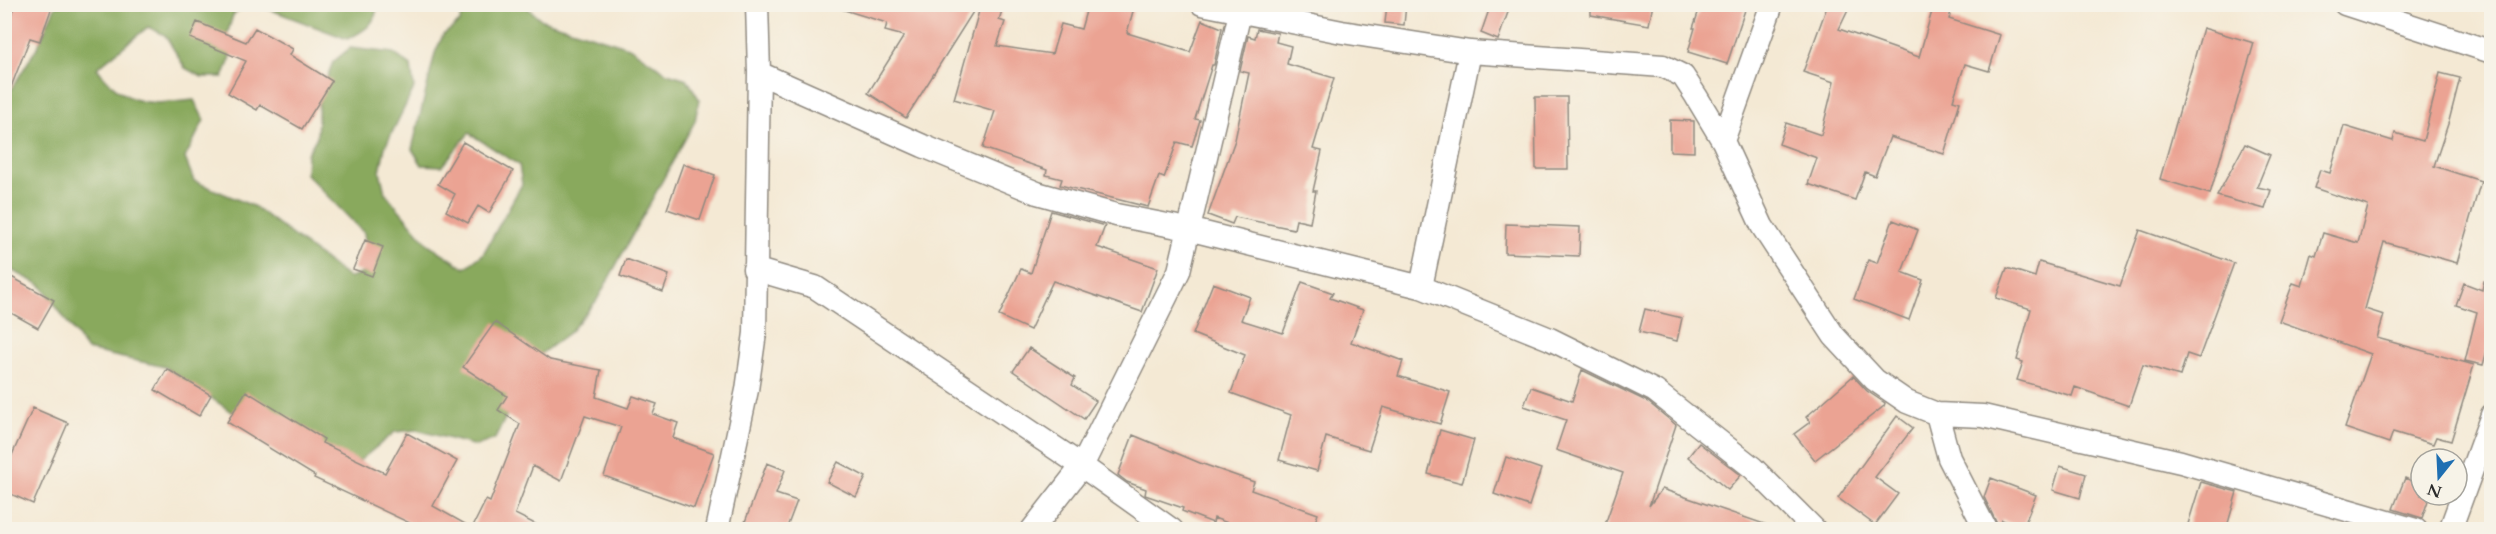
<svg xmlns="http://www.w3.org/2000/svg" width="2496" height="534" font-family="Cardo,serif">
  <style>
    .forest { fill: #89a95d; stroke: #5a6a44; stroke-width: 1.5 }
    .building { fill: #eba393 }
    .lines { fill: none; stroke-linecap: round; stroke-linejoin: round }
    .street-casing { stroke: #908a80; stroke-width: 25 }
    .street { stroke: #fff; stroke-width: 22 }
  </style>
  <rect width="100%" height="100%" fill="#f7f3e8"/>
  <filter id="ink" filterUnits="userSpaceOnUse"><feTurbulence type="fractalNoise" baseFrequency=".0167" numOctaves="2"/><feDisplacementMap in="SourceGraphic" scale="12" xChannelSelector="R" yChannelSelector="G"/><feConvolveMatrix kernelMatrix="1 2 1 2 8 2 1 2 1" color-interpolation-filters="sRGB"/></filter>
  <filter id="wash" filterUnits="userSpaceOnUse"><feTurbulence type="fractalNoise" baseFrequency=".008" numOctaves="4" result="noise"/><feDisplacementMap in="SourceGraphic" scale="24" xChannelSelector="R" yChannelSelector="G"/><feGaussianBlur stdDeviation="1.35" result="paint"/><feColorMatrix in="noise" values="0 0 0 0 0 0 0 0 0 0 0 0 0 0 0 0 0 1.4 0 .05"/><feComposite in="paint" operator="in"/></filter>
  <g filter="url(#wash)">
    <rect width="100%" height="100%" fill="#f4e9d4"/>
    <path class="forest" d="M56 5H247L233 15 227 35 231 57 223 77H202L185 68 165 35 148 27 97 68C126 107 148 105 194 100L204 120 185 158 194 181 255 207 349 278 369 271 364 233 306 174 307 154 317 137 319 98 333 62 350 48 393 53 411 66 414 88 385 147 380 171 385 193 428 244 465 268 483 254 522 184 519 165 469 133 442 166 422 165 412 149 435 53 443 35 460 22 462 5H524L542 20 629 47 667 73 687 79 699 99 695 121 597 300 570 332 534 359 495 439 476 446 417 430 395 432 359 461 339 466 299 457 165 367 87 350 41 285 5 267 4 101 38 46Z
      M258 5H377C377 24 363 32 347 39Z"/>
    <g id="blocks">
      <path class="building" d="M15 4H53L40 41 30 38 6 100 4 35Z
        M841 4H978L906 118 868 93 904 36 885 31 887 23 841 9Z
        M981 4H1004L999 20 1005 22 997 46 1052 54 1061 24 1081 29 1088 4H1135L1127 33 1190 52 1202 20 1222 28 1214 65H1212L1195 119 1200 120 1192 146 1177 142 1164 178 1159 176 1148 207 1060 185 1062 179 1046 175 1047 170 983 148 995 111 954 99Z
        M1387 4H1406L1404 25 1385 23Z
        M1491 4H1511L1498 40 1481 33Z
        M1591 4H1653L1649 25 1591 15Z
        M1701 4H1747L1727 64 1688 52 1695 28H1693Z
        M1828 4H1851L1839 29 1919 57 1934 4H1953L1949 19 2000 35 1989 71 1965 64 1953 100 1960 102 1944 154 1890 137 1875 176 1865 172 1855 200 1808 184 1817 158 1779 144 1786 123 1821 135 1834 82 1803 72Z
        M197 22 246 42 255 28 293 49 290 55 332 81 302 129 260 105 257 110 228 93 246 61 190 38Z
        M2203 28 2254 43 2210 194 2160 179Z
        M1257 29 1278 33 1276 42 1291 46 1287 64 1334 78 1313 149 1322 151 1313 191H1316L1310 223 1296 220 1294 229 1235 217 1232 224 1208 215 1235 140 1249 73 1240 71 1248 36 1255 38Z
        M2440 73 2460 78 2449 121 2434 166 2481 181 2457 263 2384 242 2365 309 2384 315 2377 338 2474 365 2451 441 2436 437 2433 444 2393 432 2389 443 2345 428 2371 354 2279 321 2293 283 2302 286 2311 254 2316 256 2323 233 2358 243 2368 206 2314 188 2320 170 2330 173 2344 126 2393 141 2395 133 2423 141Z
        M1535 97H1567L1568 169H1536Z
        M1670 120 1694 121V152L1670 151Z
        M463 142 513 171 489 213 478 206 468 223 446 211 455 194 438 184Z
        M2245 144 2270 155 2257 187 2271 190 2265 209 2217 196Z
        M683 164 715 175 700 220 667 209Z
        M1051 211 1105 226 1097 247 1158 268 1142 312 1053 281 1030 330 999 316 1021 269 1031 273Z
        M1893 220 1918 230 1902 272 1923 280 1909 320 1854 299 1868 260 1877 263Z
        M1506 224 1580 227 1579 256 1505 253Z
        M2140 230 2234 263 2199 358 2187 354 2180 376 2143 365 2129 406 2075 387 2072 396 2017 380 2023 362 2017 360 2031 309 1996 298 2007 268 2035 277 2039 262 2120 286Z
        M365 240 383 247 372 276 353 269Z
        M626 259 669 275 663 292 620 276Z
        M4 273 54 300 38 328 4 309Z
        M2484 281 2492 282V333L2483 365 2465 361 2477 312 2456 305 2464 283 2482 290Z
        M1302 282 1333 293 1330 298 1363 310 1351 342 1403 361 1398 376 1450 392 1440 424 1383 407 1369 450 1326 437 1317 471 1279 460 1291 415 1231 393 1245 355 1193 334 1213 283 1250 297 1241 320 1283 333Z
        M1645 309 1682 318 1677 341 1639 332Z
        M495 322 550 360 601 370 596 397 628 408 633 396 657 404 653 414 678 423 673 438 714 453 694 508 604 476 621 427 585 416 561 481 533 466 515 514 547 530H409L412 524 314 478 315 476 227 422 246 391 324 439 322 443 385 473 407 433 457 461 433 506 472 528 486 500 490 502 520 424 498 410 507 396 463 367Z
        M1029 348 1075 378 1072 385 1096 401 1084 419 1013 371Z
        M167 369 211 395 199 416 155 390Z
        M1582 370 1648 402 1676 425 1649 506 1662 489 1770 526V530H1603L1623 473 1556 450 1566 420 1524 406 1531 387 1572 401Z
        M1853 376 1867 391 1885 403 1884 406 1815 460 1794 434 1810 422 1806 417Z
        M33 408 68 423 33 504 4 491V473Z
        M1897 416 1913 428 1875 477 1898 494 1875 525 1838 498Z
        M1440 430 1474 440 1462 483 1428 474Z
        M1133 435 1200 463 1254 482 1251 490 1318 514 1312 530H1247L1214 518 1213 523 1182 511 1183 508 1145 495 1146 489 1127 482 1118 475Z
        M1699 443 1741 475 1728 490 1688 457Z
        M1506 457 1541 469 1529 506 1494 494Z
        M838 462 866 477 856 497 827 482Z
        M767 463 785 470 776 494 797 501 786 530H742Z
        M2060 466 2086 474 2080 498 2053 490Z
        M1991 478 2036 495 2023 528 2002 520 1999 528 1984 497Z
        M2405 478 2421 485V495H2430L2422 518 2393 509Z
        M2201 482 2237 492 2226 530H2205L2188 524Z"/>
    </g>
  </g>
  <g filter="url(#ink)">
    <use href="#blocks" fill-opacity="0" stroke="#908a80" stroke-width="1.5"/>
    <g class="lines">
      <g class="street-casing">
        <path id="street" d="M1202 4 1342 32 1470 52 1663 66 1683 76 1696 96 1723 141 1762 226 1834 336 1875 380 1907 402 1937 414 1983 416 2181 462 2416 530
          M2345 4 2492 52
          M759 73 923 146 1037 193 1116 215 1188 229 1421 287 1550 339 1655 391 1753 468 1815 530
          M1723 141 1772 4
          M754 269 815 287 1082 466 1172 530
          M1421 287 1470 52
          M1937 414 1949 458 1986 530
          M717 530 747 390 755 333 759 73 757 4
          M1032 530 1082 466 1179 271 1242 4
          M2450 530 2492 415"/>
      </g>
      <use href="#street" class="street"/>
    </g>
  </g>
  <rect width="2496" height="534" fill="none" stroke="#f7f3e8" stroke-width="24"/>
  <g transform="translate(2439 477) rotate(198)"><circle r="28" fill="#f7f3e8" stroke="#a5a39c" stroke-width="1.5"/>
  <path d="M0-4.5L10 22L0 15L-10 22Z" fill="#1f6fb2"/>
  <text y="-9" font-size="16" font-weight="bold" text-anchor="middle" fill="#2b2b2b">N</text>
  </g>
</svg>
